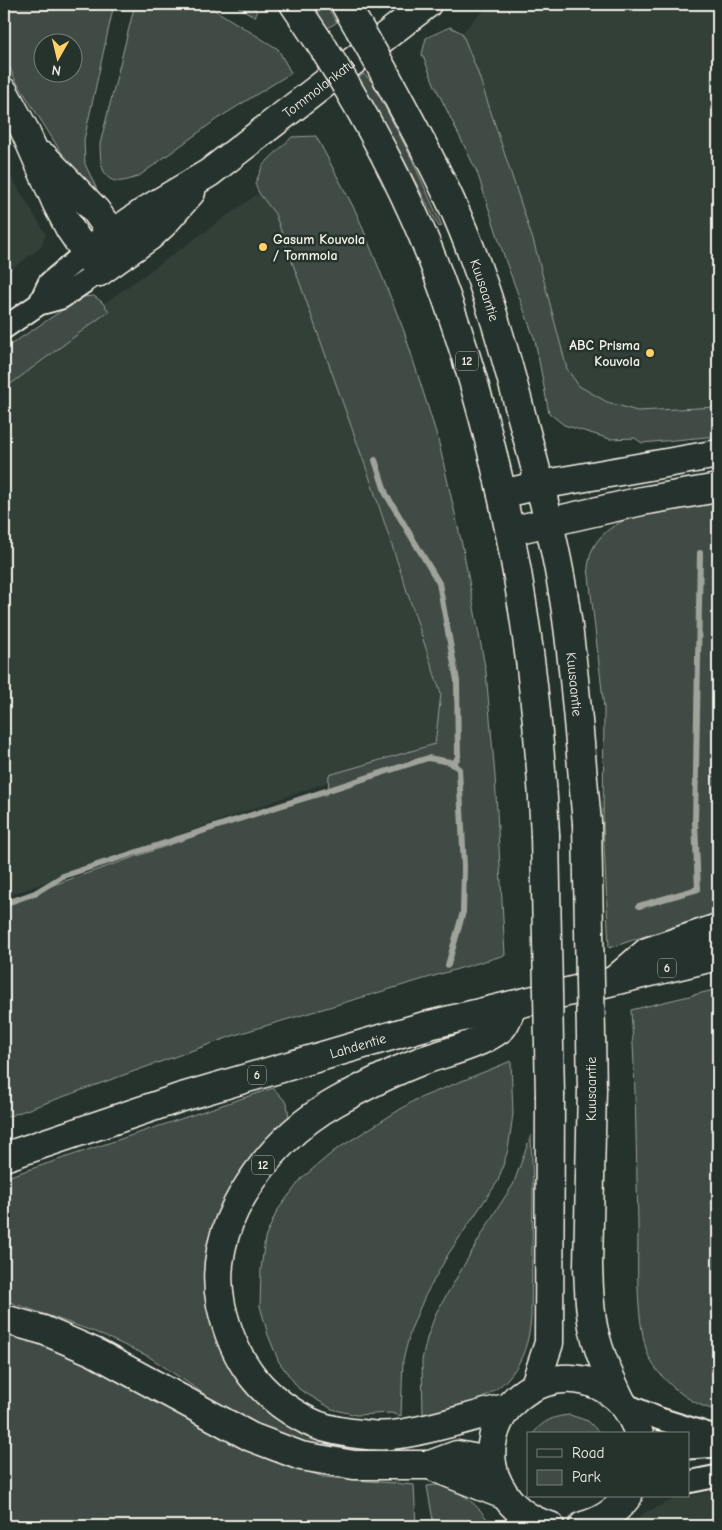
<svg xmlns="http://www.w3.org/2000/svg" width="722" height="1530" font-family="'Comic Neue',sans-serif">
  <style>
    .built { fill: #333f39 }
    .green { fill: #414b45; stroke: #9a9e96; fill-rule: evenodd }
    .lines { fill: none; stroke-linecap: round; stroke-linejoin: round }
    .stream { stroke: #9fa39b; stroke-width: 6 }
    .minor-casing { stroke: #f4f1e8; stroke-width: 25 }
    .tertiary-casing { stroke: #f4f1e8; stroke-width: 31 }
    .primary-casing { stroke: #f4f1e8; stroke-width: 31 }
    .trunk-casing { stroke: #f4f1e8; stroke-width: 31 }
    .minor { stroke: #26332d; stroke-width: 21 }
    .tertiary { stroke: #26332d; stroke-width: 28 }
    .primary { stroke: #26332d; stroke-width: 28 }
    .trunk { stroke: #26332d; stroke-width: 28 }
    .primary-bridge-casing { stroke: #f4f1e8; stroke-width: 31; stroke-linecap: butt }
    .primary-bridge { stroke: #26332d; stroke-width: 28 }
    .poi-dot { fill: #ffd166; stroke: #26332d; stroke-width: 2 }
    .labels { text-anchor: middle; stroke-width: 5; stroke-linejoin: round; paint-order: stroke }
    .shield { fill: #26332d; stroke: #b6b8b0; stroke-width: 1 }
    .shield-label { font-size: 12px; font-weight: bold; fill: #f4f1e8 }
    .street-label { font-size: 14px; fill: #f4f1e8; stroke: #26332d }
    .poi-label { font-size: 14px; font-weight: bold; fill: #f4f1e8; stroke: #26332d; text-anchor: start }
  </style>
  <rect width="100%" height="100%" fill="#26332d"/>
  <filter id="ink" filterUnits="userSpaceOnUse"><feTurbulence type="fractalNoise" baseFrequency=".02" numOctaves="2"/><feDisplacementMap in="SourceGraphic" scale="10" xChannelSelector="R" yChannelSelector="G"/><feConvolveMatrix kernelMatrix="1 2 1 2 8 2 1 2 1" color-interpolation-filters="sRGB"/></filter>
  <g filter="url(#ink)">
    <path class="built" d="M495 4H718V407L638 411 607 402 579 386 567 369 534 243 478 73 462 33 476 17Z
      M4 165 46 234 40 248 4 275Z
      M259 193 275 214 319 334 369 476 441 694 435 744 4 897V375Z
      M718 1490V1526H633V1522L646 1512 675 1499Z"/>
    <path class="green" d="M4 4H114L84 140 85 164 99 194 96 195 73 170 61 152 13 76 4 52ZM42 42H72V72H42Z
      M135 4H205L278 49 291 73 217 119 139 176C107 190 100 175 100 144Z
      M234 4H252L257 12 255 17Z
      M312 4H325L337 22 328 28Z
      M450 27 462 33 478 73 534 243 567 369 579 386 607 402 637 411 718 407V436L642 443 635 438 610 439 564 425 549 413 535 340 506 262 477 172 435 86 422 54 426 38Z
      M364 74 372 82 411 157 442 226 439 227 404 160 358 78Z
      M316 136 357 214 380 271 404 331 438 439 463 549 486 672 495 776 505 955 238 1034 4 1118V902L259 814 328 794 329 775 435 744 441 694 369 476 275 214 259 193 255 184 263 165 292 137Z
      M94 296 102 302 109 311 4 389V349L82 297Z
      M718 499V912L609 948 603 824 604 708 588 567C589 561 590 553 593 548 613 509 679 506 718 499Z
      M718 989V1410C693 1408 655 1377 647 1352 635 1311 638 1266 638 1224 636 1152 636 1081 631 1010Z
      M511 1061 513 1114 508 1150 498 1181 449 1253 425 1296 411 1329 403 1360 401 1416 391 1413 356 1415 332 1409 299 1389 279 1362 268 1335 260 1306 261 1269 265 1238 277 1211 302 1178 334 1151 415 1100Z
      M273 1088 287 1103 289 1118 261 1146 235 1180 220 1209 229 1358 371 1447 370 1452 341 1450 301 1443 266 1430 225 1408 148 1356 95 1332 4 1300V1178Z
      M531 1135 533 1187 531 1318C527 1365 506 1392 460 1407 448 1411 436 1415 423 1416L422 1360 427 1338 436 1313 495 1212 513 1185Z
      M4 1333 82 1359 149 1394 215 1433 274 1461 324 1477 414 1485 416 1526 4 1525Z
      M570 1415 588 1421 601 1434H533C542 1421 554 1416 570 1415Z
      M438 1485C462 1490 479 1506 492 1526H434L427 1486Z"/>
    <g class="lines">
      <path class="stream" d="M375 460 386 494 439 583 457 681 458 757 453 765
        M4 904 35 893 63 876 428 758 450 762 459 769 464 867 463 912 448 965
        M639 906 698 889 695 822 700 553"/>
      <g class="minor-casing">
        <path id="minor" d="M39 304 49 283 86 252
          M4 328 39 304 61 298 99 272
          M622 1403 660 1419 718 1437
          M688 1448 718 1446
          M688 1482 718 1476"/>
      </g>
      <g class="tertiary-casing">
        <g id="tertiary">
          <path id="s1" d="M86 252 150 208 209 173 427 4"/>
          <path d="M99 272 150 236 163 224 191 192"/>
        </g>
      </g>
      <g class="primary-casing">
        <g id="primary">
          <path d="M294 4 324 49"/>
          <path d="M345 4 359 28"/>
          <path id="s2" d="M379 63C404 109 429 154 451 202 484 275 505 352 525 429 541 487 556 546 565 605 576 677 580 751 587 823"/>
          <path d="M346 85C380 143 412 205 436 269 504 450 536 642 545 835"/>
          <path d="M4 92 24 129 57 204 70 229 99 272"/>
          <path d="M44 157 96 211 125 253"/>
          <path d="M592 1089 588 1266C589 1288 589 1310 594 1331 600 1357 611 1380 622 1403"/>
          <path d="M535 1385 549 1343 550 1097"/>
          <path d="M550 1526C527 1520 510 1506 499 1485 492 1473 490 1457 492 1444 501 1382 580 1355 623 1404 630 1413 635 1423 639 1434"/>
          <path d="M583 1526C602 1521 616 1512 628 1496"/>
        </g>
      </g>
      <g class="trunk-casing">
        <g id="trunk">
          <path d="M502 494 540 485 718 454"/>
          <path d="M510 531 642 501 718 488"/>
          <path d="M617 978 647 952 718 928"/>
          <path id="s3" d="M4 1157 179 1098 425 1026 718 956"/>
          <path d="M4 1319 43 1330 94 1352 251 1437 301 1456 354 1465H430L457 1455 473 1458 492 1465"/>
          <path d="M506 1408C471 1416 436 1429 399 1434 383 1437 367 1435 351 1433 336 1431 321 1428 308 1421 258 1395 233 1359 221 1305 213 1267 223 1228 242 1196 265 1157 296 1124 336 1102 363 1087 392 1072 421 1061 447 1052 477 1046 500 1029 506 1025 509 1012 513 1005"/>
          <path d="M430 1465C454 1476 479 1485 504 1495"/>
        </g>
      </g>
      <use href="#minor" class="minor"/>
      <use href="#tertiary" class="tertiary"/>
      <use href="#primary" class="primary"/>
      <use href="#trunk" class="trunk"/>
      <g class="primary-bridge-casing">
        <path id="primary-bridge" d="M359 28 379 63
          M324 49 346 85
          M587 823 592 1089
          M545 835 550 1097"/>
      </g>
      <use href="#primary-bridge" class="primary-bridge"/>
    </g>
  </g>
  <g class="poi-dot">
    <circle cx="263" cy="247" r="5"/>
    <circle cx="650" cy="353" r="5"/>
  </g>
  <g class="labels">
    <g class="shield">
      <rect x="456" y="351.5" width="22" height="19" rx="4"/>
      <rect x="658" y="958.5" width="18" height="19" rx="4"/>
      <rect x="248" y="1065.5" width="18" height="19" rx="4"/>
      <rect x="252" y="1155.5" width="22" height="19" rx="4"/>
    </g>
    <g class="shield-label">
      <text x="467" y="365">12</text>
      <text x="667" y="972">6</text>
      <text x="257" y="1079">6</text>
      <text x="263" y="1169">12</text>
    </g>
    <g class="street-label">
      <text dy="5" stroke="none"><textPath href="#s1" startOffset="285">Tommolankatu</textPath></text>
      <text dy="5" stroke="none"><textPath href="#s2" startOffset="251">Kuusaantie</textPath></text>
      <text dy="5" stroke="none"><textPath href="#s2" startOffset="656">Kuusaantie</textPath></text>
      <text dy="5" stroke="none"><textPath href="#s3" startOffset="371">Lahdentie</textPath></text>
      <text transform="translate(591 1089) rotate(-90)" y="5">Kuusaantie</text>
    </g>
    <g class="poi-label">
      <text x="273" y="244">Gasum Kouvola<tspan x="273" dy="16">/ Tommola</tspan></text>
      <text x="640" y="350" text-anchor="end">ABC Prisma<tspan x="640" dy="16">Kouvola</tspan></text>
    </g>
  </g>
  <rect width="722" height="1530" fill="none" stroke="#26332d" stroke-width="20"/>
  <rect x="10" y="10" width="702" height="1510" fill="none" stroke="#f4f1e8" stroke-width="2" filter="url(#ink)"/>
  <rect x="527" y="1432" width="162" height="65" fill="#26332d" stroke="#787f78"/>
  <rect x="537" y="1449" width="25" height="8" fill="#26332d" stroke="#787f78"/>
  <text x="572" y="1458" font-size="15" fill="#f4f1e8">Road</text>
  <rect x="537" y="1470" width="25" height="15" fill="#414b45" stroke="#787f78"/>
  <text x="572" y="1482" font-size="15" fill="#f4f1e8">Park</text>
  <g transform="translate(58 58) rotate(188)"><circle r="24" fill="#26332d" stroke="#787f78"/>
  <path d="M0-4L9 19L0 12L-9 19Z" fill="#ffd166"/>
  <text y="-8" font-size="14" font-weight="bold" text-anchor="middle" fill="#f4f1e8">N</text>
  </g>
</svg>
